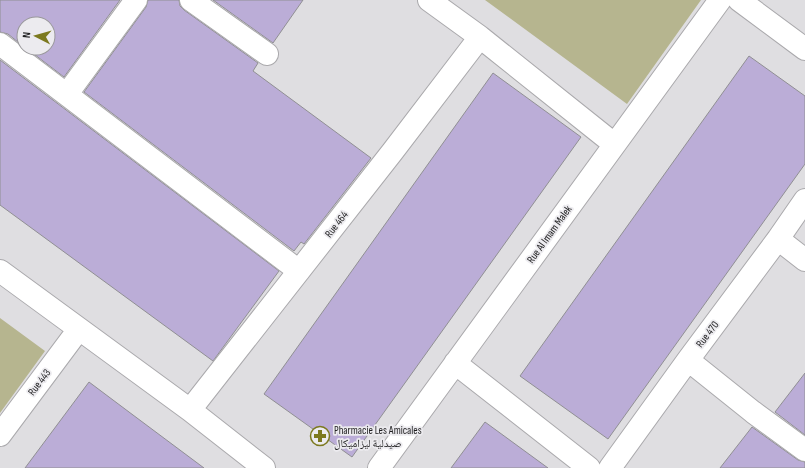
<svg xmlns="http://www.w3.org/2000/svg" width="805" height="468" font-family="'Sofia Sans Condensed','Noto Naskh Arabic',sans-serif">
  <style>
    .green { fill: #b6b58f }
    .building { fill: #bbadd7; stroke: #908f93 }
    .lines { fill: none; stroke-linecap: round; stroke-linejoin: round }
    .minor-casing { stroke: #aaa9ac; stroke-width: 24 }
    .minor { stroke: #fff; stroke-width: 22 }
    .labels { text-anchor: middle; stroke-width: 3.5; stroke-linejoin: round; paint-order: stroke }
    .street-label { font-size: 11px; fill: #1f1f20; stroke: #ecebef }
    .poi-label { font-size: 11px; fill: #1f1f20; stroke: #ecebef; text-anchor: start }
  </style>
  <rect width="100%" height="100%" fill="#dfdee1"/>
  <path class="green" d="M485 0H701L627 104Z
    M0 318 45 351 0 413Z"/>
  <path class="building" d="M0 0H120L64 77 26 48H48V24H24V47L8 34 0 32Z
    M148 0H179L180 6 184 10 258 63 253 71 371 158 304 244 301 242 294 251 84 92 146 7Z
    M213 0H303L273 43Z
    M749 56 805 96V164L608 439 520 376Z
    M0 60 279 271 213 361 0 205Z
    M493 73 581 137 352 457 264 394Z
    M805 373V435L775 412Z
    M89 382 129 412 204 468H25Z
    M485 422 548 468H451Z
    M752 427 798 460 805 462V468H720Z"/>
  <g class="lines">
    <g class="minor-casing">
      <path id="minor" d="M191 0 267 54
        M429 0 480 37 614 144
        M739 0 805 49
        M0 44 299 271
        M67 94 136 0
        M778 239 805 260
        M0 271 190 410 264 468
        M688 360 753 412 805 450
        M455 363 589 468
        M190 410 393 151 480 37
        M0 435 79 329
        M379 468 720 0
        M610 468 688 360 778 239 805 200"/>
    </g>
    <use href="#minor" class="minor"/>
  </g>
  <defs>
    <g id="pharmacy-ring" transform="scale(1)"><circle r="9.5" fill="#ecebef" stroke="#7c791f" stroke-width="1.5"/><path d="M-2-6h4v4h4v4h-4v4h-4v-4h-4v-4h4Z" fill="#7c791f"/></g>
  </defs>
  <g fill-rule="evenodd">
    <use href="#pharmacy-ring" x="320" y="436"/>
  </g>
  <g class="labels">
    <g class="street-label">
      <text transform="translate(336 224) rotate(-52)" y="4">Rue 464</text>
      <text transform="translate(549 234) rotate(-54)" y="4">Rue Al Imam Malek</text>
      <text transform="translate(707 334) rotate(-53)" y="4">Rue 470</text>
      <text transform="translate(39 382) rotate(-53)" y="4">Rue 443</text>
    </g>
    <g class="poi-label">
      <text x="334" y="434">Pharmacie Les Amicales<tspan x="334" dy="13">صيدلية ليزاميكال</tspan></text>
    </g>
  </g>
  <g transform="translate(36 36) rotate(276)"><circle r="19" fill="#ecebef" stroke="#9a999c"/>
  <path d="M0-3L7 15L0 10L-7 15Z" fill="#7c791f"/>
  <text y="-6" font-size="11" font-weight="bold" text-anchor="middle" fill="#1f1f20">N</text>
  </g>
</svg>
